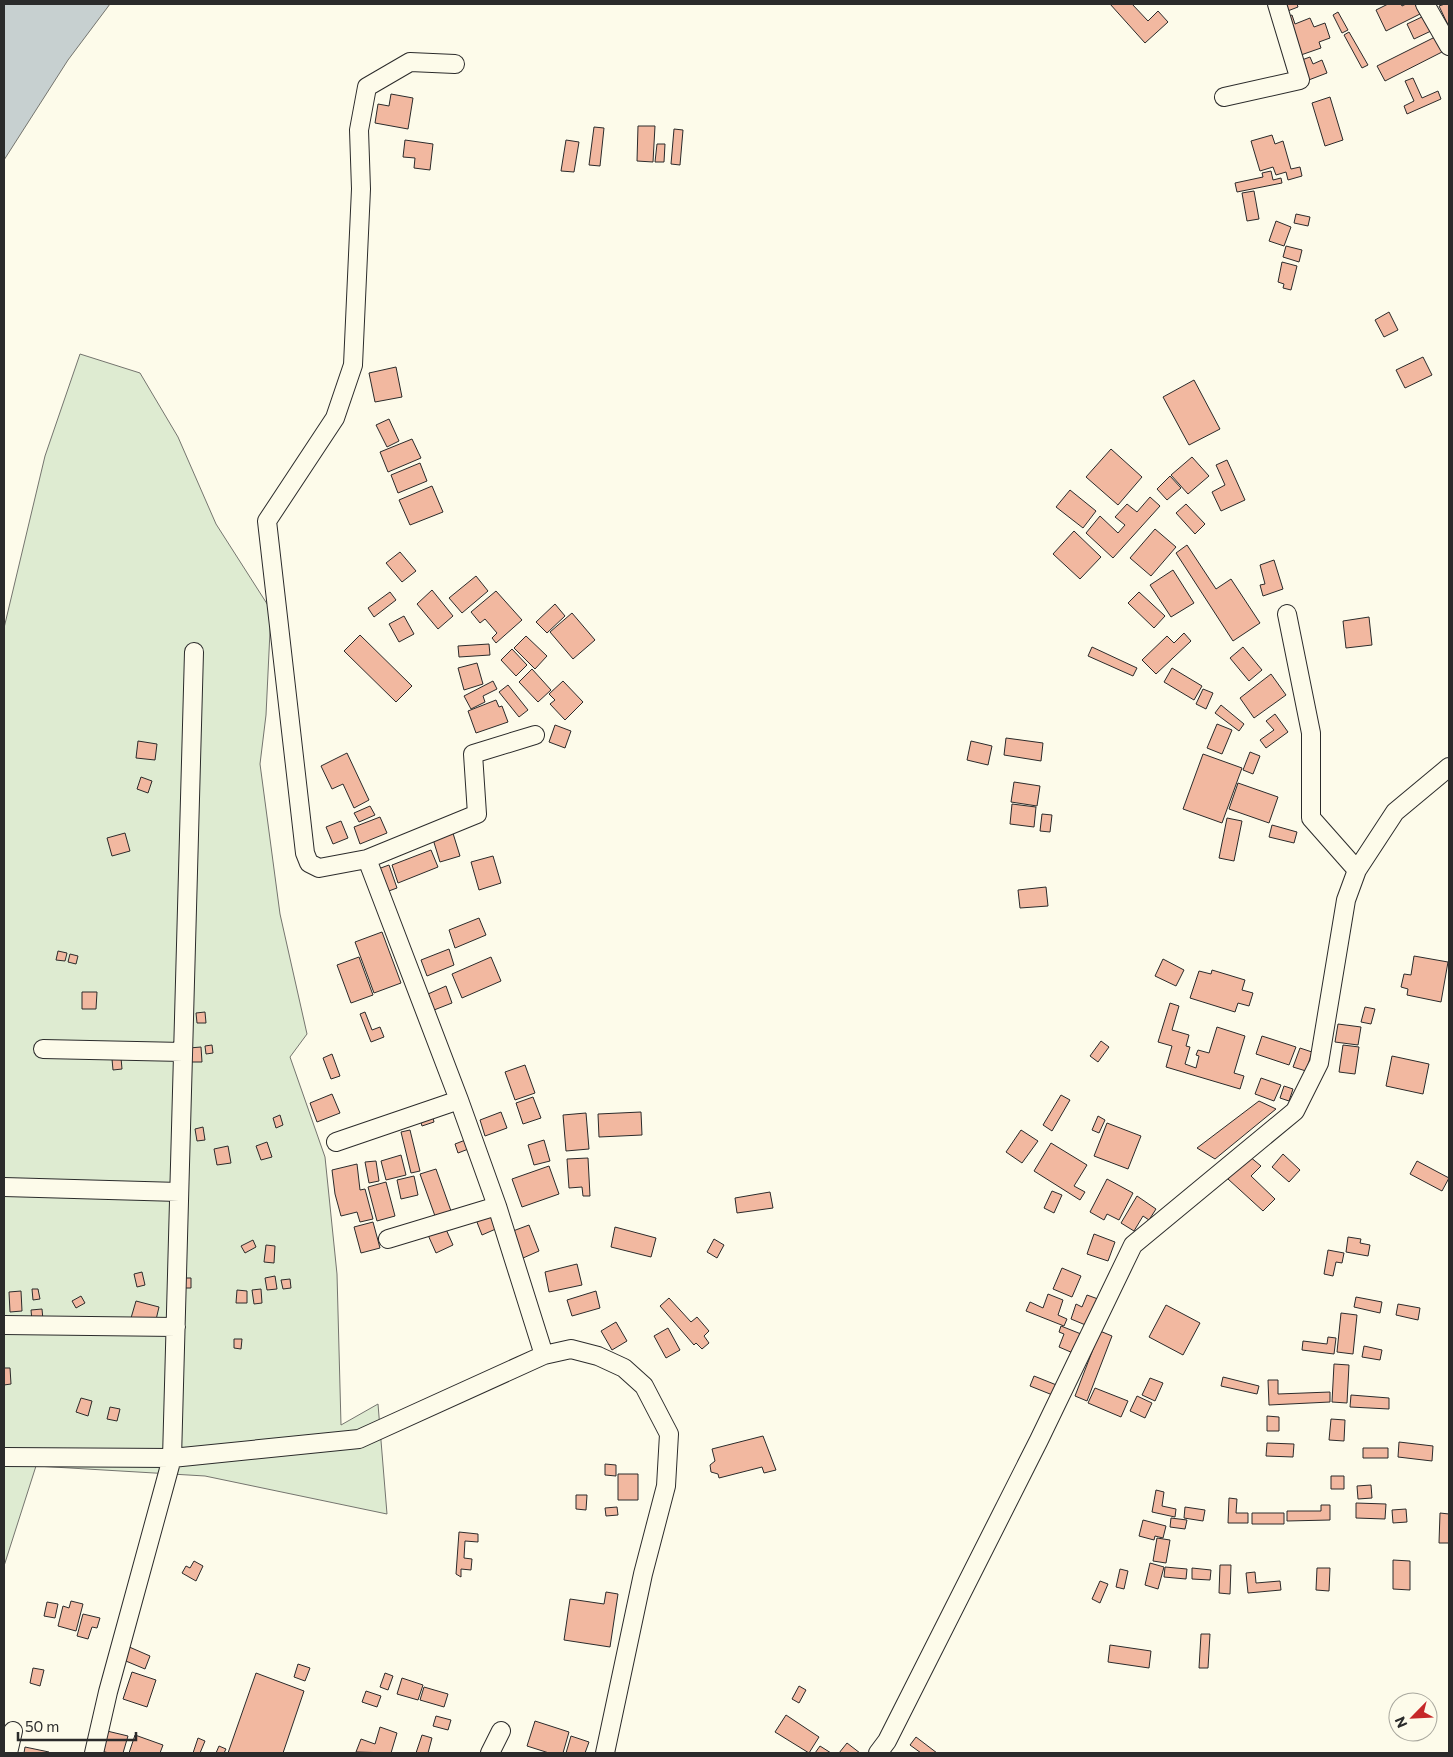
<svg xmlns="http://www.w3.org/2000/svg" width="1453" height="1757" font-family="Commissioner,sans-serif">
  <style>
    .green { fill: #deebd1; stroke: #74746e }
    .water { fill: #c7d0d0; stroke: #74746e }
    .building { fill: #f2b8a0; stroke: #2b2b2b }
    .lines { fill: none; stroke-linecap: round; stroke-linejoin: round }
    .minor-casing { stroke: #2b2b2b; stroke-width: 20 }
    .minor { stroke: #fdfbea; stroke-width: 18 }
  </style>
  <rect width="100%" height="100%" fill="#fdfbea"/>
  <path class="green" d="M80 354 140 373 178 437 216 524 271 610 266 715 260 764 280 914 307 1034 290 1057 325 1157 337 1274 341 1425 378 1404 387 1514 205 1476 36 1466 4 1566V628L45 456Z"/>
  <path class="water" d="M4 4H110L68 60 4 160Z"/>
  <path class="building" d="M1110 4H1132L1148 21 1158 11 1168 22 1145 43Z
    M1282 4H1297L1298 7 1285 12Z
    M1388 4H1401L1402 6 1406 4H1415L1420 14 1386 31 1376 10Z
    M1445 4H1449V27L1439 6Z
    M1338 12 1348 30 1342 33 1333 15Z
    M1292 15 1295 24 1310 18 1314 27 1325 23 1330 38 1319 42 1321 48 1298 56 1285 17Z
    M1424 16 1431 31 1414 39 1407 24Z
    M1349 32 1368 65 1362 68 1344 35Z
    M1437 36 1444 51 1385 81 1377 66Z
    M1310 57 1313 64 1322 60 1327 73 1306 81 1299 61Z
    M1413 78 1422 98 1438 91 1441 99 1407 114 1404 106 1414 101 1405 81Z
    M391 94 413 98 408 129 375 123 378 104 389 106Z
    M1330 97 1343 140 1325 146 1312 103Z
    M638 126H655L653 162 637 161Z
    M594 127 604 128 600 166 589 165Z
    M674 129 683 130 680 165 671 164Z
    M1272 135 1275 144 1283 141 1291 169 1300 167 1302 176 1288 180 1286 172 1276 175 1273 167 1260 171 1251 141Z
    M405 140 433 144 430 170 414 168 415 158 403 157Z
    M566 140 579 142 574 172 561 171Z
    M657 144H665L664 162H655Z
    M1271 171 1273 180 1281 178 1282 183 1237 192 1235 183 1263 177 1262 173Z
    M1254 191 1259 219 1247 221 1242 193Z
    M1296 214 1310 217 1308 226 1294 223Z
    M1276 221 1291 227 1284 246 1269 241Z
    M1286 246 1302 250 1299 262 1283 257Z
    M1282 262 1297 266 1291 290 1283 288 1284 284 1278 282Z
    M1389 312 1398 330 1384 337 1375 320Z
    M1423 357 1432 375 1405 388 1396 370Z
    M396 367 402 397 375 402 369 373Z
    M1194 380 1220 429 1189 445 1163 397Z
    M389 419 399 441 387 447 376 425Z
    M412 439 421 458 388 472 380 452Z
    M1111 449 1142 477 1118 505 1086 477Z
    M1192 457 1209 476 1188 494 1171 475Z
    M1227 460 1245 500 1221 511 1212 492 1225 485 1216 465Z
    M420 463 427 481 398 493 391 475Z
    M1170 476 1181 488 1167 500 1157 489Z
    M432 486 443 512 410 525 399 500Z
    M1070 490 1096 511 1083 528 1056 507Z
    M1150 497 1160 506 1113 558 1086 533 1100 516 1118 533 1125 525 1115 517 1127 504 1137 512Z
    M1186 504 1205 524 1195 534 1176 513Z
    M1155 529 1176 547 1151 576 1130 558Z
    M1074 531 1101 557 1080 579 1053 554Z
    M1187 545 1216 589 1231 579 1260 623 1233 641 1176 553Z
    M400 552 416 571 402 582 386 563Z
    M1274 560 1283 589 1263 596 1260 585 1265 584 1260 565Z
    M1173 570 1194 603 1171 617 1150 585Z
    M476 576 488 591 462 613 449 598Z
    M432 590 453 616 438 629 417 604Z
    M496 591 522 620 496 643 492 638 497 633 485 619 480 623 471 612Z
    M390 592 396 600 374 617 368 608Z
    M1139 592 1165 616 1154 628 1128 603Z
    M555 604 565 616 547 633 536 622Z
    M572 613 595 640 573 659 550 632Z
    M404 616 414 634 399 642 389 624Z
    M1369 617 1372 645 1346 648 1343 621Z
    M1184 633 1191 641 1156 674 1142 660 1167 636 1174 643Z
    M360 635 412 686 396 702 344 651Z
    M526 636 547 656 535 669 514 648Z
    M489 644 490 655 459 657 458 646Z
    M1092 647 1137 668 1133 676 1088 656Z
    M1243 647 1262 670 1249 681 1230 658Z
    M512 649 527 665 516 676 501 660Z
    M477 663 483 684 464 690 458 668Z
    M1172 668 1202 686 1194 700 1164 682Z
    M532 669 551 690 538 702 519 682Z
    M1271 674 1286 695 1254 718 1240 698Z
    M493 681 497 689 483 696 485 702 471 709 464 696Z
    M563 681 583 702 565 720 550 704 555 700 549 694Z
    M508 685 528 710 519 717 499 692Z
    M1203 689 1213 693 1206 709 1196 704Z
    M496 700 499 707 502 706 508 722 476 733 468 711Z
    M1221 705 1244 724 1239 731 1215 713Z
    M1275 714 1288 732 1266 748 1260 740 1274 730 1266 721Z
    M1217 724 1232 730 1222 754 1207 748Z
    M555 725 571 731 565 748 549 742Z
    M1006 738 1043 743 1041 761 1004 755Z
    M138 741 157 744 155 760 136 758Z
    M971 741 992 746 988 765 967 760Z
    M1250 752 1260 756 1253 774 1243 770Z
    M347 753 369 800 354 808 343 784 332 789 321 766Z
    M1203 754 1242 768 1222 823 1183 809Z
    M141 777 152 781 148 793 137 789Z
    M1014 782 1040 786 1037 806 1011 802Z
    M1238 783 1278 797 1269 823 1229 809Z
    M1012 804 1036 807 1034 827 1010 824Z
    M370 806 375 815 359 822 354 813Z
    M1042 814 1052 815 1050 832 1040 831Z
    M380 817 387 833 360 844 354 827Z
    M1227 818 1242 821 1234 861 1219 858Z
    M341 821 348 838 333 844 326 827Z
    M1272 825 1297 832 1294 843 1269 837Z
    M452 830 460 856 440 862 432 836Z
    M125 833 130 851 112 856 107 838Z
    M431 850 438 867 398 883 392 865Z
    M493 856 501 883 479 890 471 862Z
    M389 865 397 888 386 892 378 869Z
    M1046 887 1048 906 1020 908 1018 890Z
    M479 918 486 935 455 948 449 930Z
    M382 932 401 983 374 993 355 942Z
    M449 949 454 965 427 976 421 960Z
    M58 951 67 953 65 961 56 960Z
    M70 954 78 956 76 964 68 962Z
    M1414 956 1448 962 1441 1002 1407 995 1408 989 1401 987 1404 974 1411 975Z
    M359 957 373 995 351 1003 337 965Z
    M491 957 501 981 462 998 452 974Z
    M1163 959 1184 970 1176 986 1155 976Z
    M1212 970 1245 980 1242 990 1253 993 1249 1006 1238 1003 1235 1012 1190 998 1199 971 1211 974Z
    M446 986 452 1003 434 1010 428 994Z
    M82 992H97L96 1009H82Z
    M1170 1003 1179 1006 1172 1030 1189 1035 1186 1046 1190 1047 1185 1064 1196 1068 1199 1056 1196 1055 1198 1050 1209 1053 1217 1027 1245 1036 1234 1073 1244 1076 1240 1089 1166 1067 1172 1046 1158 1042Z
    M1365 1007 1375 1009 1371 1024 1361 1022Z
    M205 1012 206 1023H197L196 1013Z
    M365 1012 372 1030 380 1027 384 1037 371 1042 360 1014Z
    M1338 1024 1361 1027 1358 1045 1335 1042Z
    M1262 1036 1296 1047 1289 1065 1256 1054Z
    M1101 1041 1109 1047 1098 1062 1090 1056Z
    M212 1045 213 1053 206 1054 205 1046Z
    M1343 1045 1359 1047 1355 1074 1339 1072Z
    M201 1047 202 1062H190L189 1048Z
    M1300 1048 1312 1052 1306 1071 1293 1067Z
    M332 1054 340 1076 331 1079 323 1058Z
    M1392 1056 1429 1064 1423 1094 1386 1086Z
    M121 1058 122 1069 113 1070 112 1059Z
    M525 1065 535 1093 515 1100 505 1072Z
    M1261 1078 1281 1085 1274 1101 1255 1094Z
    M1284 1086 1293 1089 1289 1101 1280 1098Z
    M332 1094 340 1113 317 1122 310 1103Z
    M1061 1095 1070 1100 1052 1131 1043 1125Z
    M533 1097 541 1118 523 1124 516 1103Z
    M1259 1101 1276 1109 1215 1159 1197 1148Z
    M501 1112 507 1128 485 1136 480 1120Z
    M641 1112 642 1135 599 1137 598 1114Z
    M586 1113 589 1149 566 1151 563 1115Z
    M432 1114 434 1122 422 1126 420 1119Z
    M280 1115 283 1125 276 1128 273 1118Z
    M1098 1116 1105 1120 1099 1133 1092 1130Z
    M1107 1123 1141 1136 1128 1169 1094 1156Z
    M203 1127 205 1140 197 1141 195 1129Z
    M410 1130 420 1171 411 1173 401 1132Z
    M1021 1130 1038 1141 1022 1163 1006 1152Z
    M468 1139 471 1148 458 1153 455 1144Z
    M544 1140 550 1161 534 1165 528 1145Z
    M267 1142 272 1157 261 1160 256 1146Z
    M1051 1143 1087 1165 1074 1186 1085 1192 1080 1200 1034 1171Z
    M228 1146 231 1163 217 1165 214 1149Z
    M1283 1154 1300 1170 1289 1182 1272 1167Z
    M401 1155 406 1175 386 1180 381 1161Z
    M1249 1156 1261 1166 1251 1176 1275 1199 1263 1211 1228 1179Z
    M588 1158 590 1196H583L582 1187 569 1188 567 1159Z
    M376 1161 379 1181 369 1183 365 1162Z
    M1417 1161 1449 1178 1442 1191 1410 1174Z
    M357 1164 360 1190 365 1189 373 1219 360 1222 357 1212 341 1216 335 1194 332 1170Z
    M549 1166 559 1194 522 1207 512 1179Z
    M436 1169 451 1211 435 1216 420 1174Z
    M414 1176 418 1195 401 1199 397 1180Z
    M1107 1179 1133 1193 1119 1220 1107 1214 1104 1220 1090 1212Z
    M386 1182 395 1216 377 1221 368 1187Z
    M1052 1191 1062 1195 1054 1213 1044 1208Z
    M770 1192 773 1208 737 1213 735 1198Z
    M1137 1196 1156 1209 1149 1220 1143 1216 1134 1231 1121 1223Z
    M491 1211 498 1228 482 1235 475 1217Z
    M373 1222 380 1248 361 1253 354 1227Z
    M529 1225 539 1251 523 1258 513 1231Z
    M445 1227 453 1245 436 1253 428 1235Z
    M615 1227 656 1238 651 1257 611 1247Z
    M1094 1234 1115 1242 1108 1261 1087 1254Z
    M1348 1237 1361 1239 1360 1243 1370 1245 1368 1256 1346 1252Z
    M714 1239 724 1245 717 1258 707 1252Z
    M253 1240 256 1247 245 1253 241 1246Z
    M266 1245 275 1246 274 1263 264 1262Z
    M1328 1250 1344 1253 1342 1263 1336 1262 1333 1276 1324 1274Z
    M577 1264 582 1285 549 1292 545 1272Z
    M1062 1268 1081 1276 1072 1297 1053 1289Z
    M142 1272 145 1285 137 1287 134 1274Z
    M275 1276 277 1289 267 1290 265 1278Z
    M180 1278H191V1288H180Z
    M290 1279 291 1288 283 1289 281 1280Z
    M32 1289H38L40 1299 33 1300Z
    M261 1289 262 1303 254 1304 252 1290Z
    M237 1290 247 1291V1303H236Z
    M21 1291 22 1311 10 1312 9 1292Z
    M596 1291 600 1308 572 1316 567 1300Z
    M1048 1294 1063 1300 1058 1315 1067 1319 1064 1326 1026 1311 1030 1302 1043 1308Z
    M1087 1295 1098 1299 1088 1326 1071 1319 1076 1304 1082 1307Z
    M81 1296 85 1303 76 1308 72 1301Z
    M1356 1297 1382 1302 1380 1313 1354 1307Z
    M669 1298 691 1322 697 1317 709 1331 704 1336 709 1343 702 1349 696 1343 694 1345 660 1306Z
    M136 1301 159 1307 155 1324 131 1318Z
    M1398 1304 1420 1308 1418 1320 1396 1315Z
    M1166 1305 1200 1323 1183 1355 1149 1337Z
    M42 1309 43 1320 32 1321 31 1310Z
    M1341 1313 1357 1315 1353 1354 1337 1352Z
    M616 1322 627 1341 612 1350 601 1331Z
    M1061 1326 1081 1334 1073 1353 1059 1347 1064 1334 1059 1332Z
    M668 1328 680 1350 666 1358 654 1336Z
    M1100 1331 1112 1336 1087 1401 1075 1396Z
    M1328 1337 1336 1338 1334 1354 1302 1350 1303 1341 1327 1344Z
    M234 1339H242L241 1349 234 1348Z
    M1364 1346 1382 1350 1380 1360 1362 1357Z
    M1334 1364 1349 1365 1347 1403 1332 1402Z
    M4 1368H10L11 1384 4 1385Z
    M1034 1376 1059 1386 1055 1396 1030 1386Z
    M1223 1377 1259 1386 1257 1394 1221 1386Z
    M1150 1378 1163 1383 1155 1401 1142 1395Z
    M1268 1380H1278V1394L1330 1392V1402L1269 1405Z
    M1095 1388 1128 1401 1121 1417 1088 1403Z
    M1351 1395 1389 1398V1409L1350 1407Z
    M1137 1396 1152 1403 1145 1418 1130 1411Z
    M81 1398 92 1401 88 1416 76 1412Z
    M110 1407 120 1409 117 1421 107 1419Z
    M1267 1416 1279 1417V1431H1267Z
    M1331 1419 1345 1420 1344 1441 1329 1440Z
    M763 1436 776 1470 764 1473 762 1467 719 1478 718 1474 711 1472 710 1465 715 1461 712 1449Z
    M1399 1442 1433 1446 1432 1461 1398 1457Z
    M1267 1443 1294 1444 1293 1457 1266 1456Z
    M1363 1448H1388V1458H1363Z
    M605 1464 616 1465V1476L605 1475Z
    M618 1474H638V1500H618Z
    M1331 1476H1344V1489H1331Z
    M1371 1485 1372 1498 1358 1499 1357 1486Z
    M1156 1490 1164 1492 1162 1506 1176 1509 1175 1517 1152 1512Z
    M576 1495H587L586 1510 576 1509Z
    M1229 1498 1237 1499 1236 1513H1248V1523H1228Z
    M1356 1503 1386 1504 1385 1519 1356 1518Z
    M1321 1505H1330V1520L1287 1521V1511H1321Z
    M617 1507 618 1515 606 1516 605 1508Z
    M1185 1507 1205 1510 1203 1521 1184 1518Z
    M1406 1509 1407 1522 1393 1523 1392 1510Z
    M1252 1513H1284V1524H1252Z
    M1440 1513 1449 1514V1543H1439Z
    M1171 1518 1187 1520 1185 1529 1170 1527Z
    M1143 1520 1166 1526 1163 1538 1155 1536 1154 1540 1139 1536Z
    M459 1532 478 1534V1542L465 1541 464 1558 472 1559 471 1570 461 1569V1577L456 1574Z
    M1157 1538 1170 1540 1166 1563 1153 1561Z
    M1393 1560 1410 1561V1590L1393 1589Z
    M194 1561 203 1566 196 1581 182 1573 186 1566 190 1568Z
    M1150 1563 1164 1567 1158 1589 1145 1585Z
    M1220 1565H1231L1230 1594 1219 1593Z
    M1165 1567 1187 1569 1186 1579 1164 1577Z
    M1192 1568 1211 1570 1210 1580 1192 1579Z
    M1317 1568H1330L1329 1591 1316 1590Z
    M1120 1569 1128 1571 1124 1589 1116 1587Z
    M1255 1572 1256 1583 1280 1581 1281 1590 1248 1593 1246 1573Z
    M1100 1581 1108 1584 1100 1603 1092 1599Z
    M606 1592 618 1594 610 1647 564 1640 570 1599 604 1604Z
    M71 1601 83 1604 76 1631 58 1626 63 1606 69 1608Z
    M47 1602 58 1604 55 1618 44 1616Z
    M83 1614 100 1618 97 1628 92 1627 88 1639 77 1636Z
    M1201 1634H1210L1208 1668H1199Z
    M1110 1645 1151 1651 1149 1668 1108 1662Z
    M127 1646 150 1656 145 1669 121 1659Z
    M298 1664 310 1668 305 1681 294 1677Z
    M33 1668 44 1670 40 1686 30 1683Z
    M132 1672 156 1680 147 1707 123 1699Z
    M256 1673 304 1691 283 1753H228Z
    M385 1673 393 1676 388 1690 380 1687Z
    M402 1678 423 1685 418 1700 397 1694Z
    M799 1686 806 1690 799 1703 792 1699Z
    M424 1687 448 1694 444 1707 420 1700Z
    M366 1691 381 1696 377 1707 362 1702Z
    M786 1715 819 1737 809 1753 775 1732Z
    M436 1716 451 1720 448 1730 433 1726Z
    M535 1721 569 1732 563 1753H549L527 1746Z
    M380 1727 397 1733 391 1753 356 1752 361 1739 375 1744Z
    M107 1731 128 1736 123 1753H109L101 1751Z
    M135 1735 163 1745 160 1753H129Z
    M422 1735 432 1738 428 1753H416Z
    M571 1736 589 1742 585 1753H566Z
    M916 1737 937 1753H921L910 1745Z
    M198 1738 205 1741 200 1753H193Z
    M847 1743 860 1753H839Z
    M219 1746 226 1749 224 1753H216Z
    M820 1746 831 1753H815Z
    M25 1747 49 1752 48 1753H24Z"/>
  <g class="lines">
    <g class="minor-casing">
      <path id="minor" d="M1425 4 1449 46
        M455 64 410 62 367 87 359 130 361 189 353 365 335 418 267 521 305 853 309 863 319 868 367 859 459 1100 497 1206 544 1355 571 1349 598 1356 624 1368 644 1386 669 1434 666 1486 643 1574 605 1753
        M1224 97 1300 80 1277 4
        M1287 614 1311 733V818L1357 870
        M367 859 477 814 473 754 535 735
        M43 1049 183 1052
        M336 1142 459 1100
        M4 1187 179 1192
        M388 1239 497 1206
        M4 1325 176 1327
        M4 1457 172 1458 359 1439 544 1355
        M8 1753 13 1731
        M94 1753 108 1692 172 1458 194 652
        M490 1753 501 1731
        M878 1753 887 1741 1039 1440 1133 1245 1295 1111 1319 1063 1346 900 1357 870 1395 812 1449 767"/>
    </g>
    <use href="#minor" class="minor"/>
  </g>
  <rect width="1453" height="1757" fill="none" stroke="#2b2b2b" stroke-width="10"/>
  <g transform="translate(1413 1717) rotate(246)"><circle r="24" fill="#fdfbea" stroke="#a9a89e"/>
  <path d="M0-4L9 19L0 12L-9 19Z" fill="#c62828"/>
  <text y="-8" font-size="14" font-weight="bold" text-anchor="middle" fill="#2b2b2b">N</text>
  </g>
  <path d="M18 1732v8h118v-8" fill="none" stroke="#2b2b2b" stroke-width="2.5"/>
  <text x="25" y="1732" font-size="15" fill="#2b2b2b" stroke="#fdfbea" stroke-width="4" paint-order="stroke">50 m</text>
</svg>
